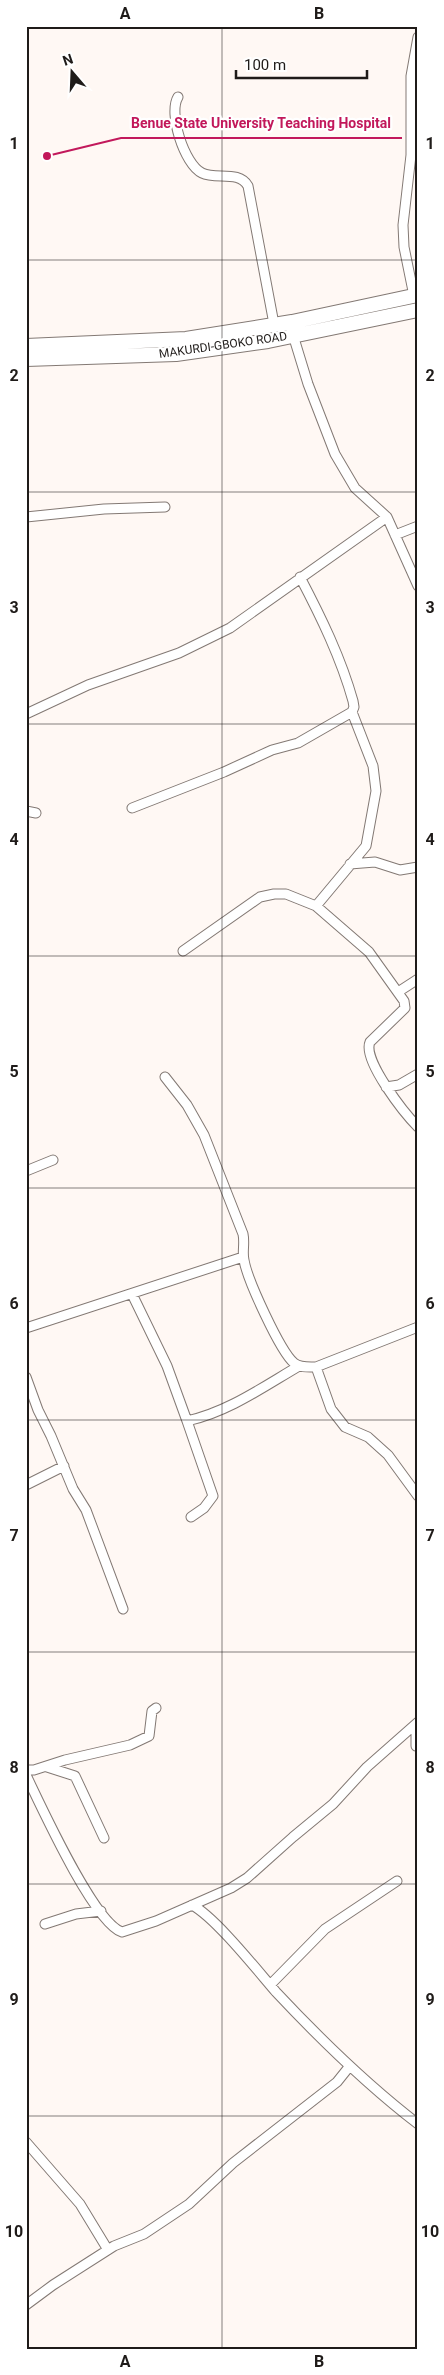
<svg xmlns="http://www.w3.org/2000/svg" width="444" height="2375" font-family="Roboto,sans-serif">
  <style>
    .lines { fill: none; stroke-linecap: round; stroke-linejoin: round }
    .minor-casing { stroke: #837974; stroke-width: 11 }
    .primary-casing { stroke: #837974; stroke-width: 16 }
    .minor { stroke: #fff; stroke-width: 9 }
    .primary { stroke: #fff; stroke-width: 14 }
    .grid { fill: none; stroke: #1f1b19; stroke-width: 1; stroke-opacity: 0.55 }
    .labels { text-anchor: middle; stroke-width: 4.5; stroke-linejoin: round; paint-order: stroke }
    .street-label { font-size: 12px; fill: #1f1b19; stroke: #fff }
    .leader { fill: none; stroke: #c2185b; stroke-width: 2 }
    .callout-dot { fill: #c2185b; stroke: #fff; stroke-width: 2 }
    .callout-label { font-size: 14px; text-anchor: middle; font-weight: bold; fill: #c2185b; stroke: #fff; stroke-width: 4.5; stroke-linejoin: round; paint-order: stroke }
    .neatline { fill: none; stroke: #1f1b19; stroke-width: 2 }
    .grid-label { font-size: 16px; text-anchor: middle; font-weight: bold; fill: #1f1b19 }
  </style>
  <rect width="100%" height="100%" fill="#fff8f4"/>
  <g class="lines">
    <g class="minor-casing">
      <path id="minor" d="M178 97C168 113 184 164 202 173 216 180 239 170 248 186L274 324
        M414 296 404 247 403 225 411 155V76L418 37
        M293 335 308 384 335 454 355 488 387 517 418 586
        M26 517 104 509 165 507
        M395 535 418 526
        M26 714 88 685 179 653 230 628 387 517
        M132 808 224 772 272 750 298 743 352 712 354 707 353 701C341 658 321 617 300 577
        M26 811 36 813
        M350 864 375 862 400 870 418 867
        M316 906 366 846 376 791 373 766 352 712
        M183 951 260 897 274 894H286L316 906 369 952 404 1001 405 1008 370 1042C362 1060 405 1114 418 1127
        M398 992 418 979
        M165 1077 187 1105 204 1135 243 1234C245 1243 242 1252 244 1260 247 1279 280 1351 294 1363 300 1368 309 1367 316 1367L418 1327
        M386 1087 399 1085 418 1074
        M26 1171 53 1160
        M132 1294 167 1366 187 1421C228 1412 263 1387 299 1366
        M26 1328 243 1257
        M316 1367 331 1409 345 1427 368 1437 388 1455 418 1496
        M26 1377 38 1410 51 1436 73 1489 86 1510 123 1609
        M187 1421 213 1496 204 1508 191 1517
        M26 1485 64 1466
        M416 1746V1724
        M47 1767 75 1776 104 1838
        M26 1770H34L65 1760 130 1745 149 1736 152 1711 156 1708
        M26 1775C41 1806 94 1923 122 1932L156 1921 231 1888 247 1878 293 1837 333 1804 367 1767 418 1722
        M192 1905C215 1917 257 1970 276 1992 321 2040 366 2084 418 2124
        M45 1924 76 1914 101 1911
        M270 1985 325 1929 397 1881
        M26 2142 80 2204 108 2250
        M26 2305 53 2285 114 2246 144 2234 189 2204 233 2163 337 2082 349 2067"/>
    </g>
    <g class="primary-casing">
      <path id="primary" d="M26 346 186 339 292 322 418 295
        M26 359 176 354 268 341 418 310"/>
    </g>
    <use href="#minor" class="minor"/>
    <use href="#primary" class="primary"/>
  </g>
  <path class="grid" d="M222 26V2349M26 260H418M26 492H418M26 724H418M26 956H418M26 1188H418M26 1420H418M26 1652H418M26 1884H418M26 2116H418"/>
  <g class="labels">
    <g class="street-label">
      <text transform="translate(223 345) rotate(-8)" y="4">MAKURDI-GBOKO ROAD</text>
    </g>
  </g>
  <path class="leader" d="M47 156L121 138H402"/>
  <circle class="callout-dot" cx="47" cy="156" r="5"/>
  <g class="callout-label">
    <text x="261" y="128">Benue State University Teaching Hospital</text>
  </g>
  <rect width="444" height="2375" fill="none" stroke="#ffffff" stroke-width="55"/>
  <g transform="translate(72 72) rotate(341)" stroke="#ffffff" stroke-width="4" paint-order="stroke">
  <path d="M0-4L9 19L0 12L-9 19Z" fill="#1f1b19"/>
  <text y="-8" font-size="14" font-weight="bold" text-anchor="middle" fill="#1f1b19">N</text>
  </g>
  <path d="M236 70v8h131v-8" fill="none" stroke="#1f1b19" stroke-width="2.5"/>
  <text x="244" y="70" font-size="15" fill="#1f1b19" stroke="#ffffff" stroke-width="4" paint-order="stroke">100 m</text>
  <rect x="28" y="28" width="388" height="2320" class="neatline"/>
  <g class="grid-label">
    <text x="125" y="19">A</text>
    <text x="319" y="19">B</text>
    <text x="14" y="149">1</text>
    <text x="430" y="149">1</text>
    <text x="14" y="381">2</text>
    <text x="430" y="381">2</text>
    <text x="14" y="613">3</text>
    <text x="430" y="613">3</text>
    <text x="14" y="845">4</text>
    <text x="430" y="845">4</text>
    <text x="14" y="1077">5</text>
    <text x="430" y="1077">5</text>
    <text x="14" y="1309">6</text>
    <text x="430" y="1309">6</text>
    <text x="14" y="1541">7</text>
    <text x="430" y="1541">7</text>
    <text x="14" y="1773">8</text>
    <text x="430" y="1773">8</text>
    <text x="14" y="2005">9</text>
    <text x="430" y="2005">9</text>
    <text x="14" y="2237">10</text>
    <text x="430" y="2237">10</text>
    <text x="125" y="2367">A</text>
    <text x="319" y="2367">B</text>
  </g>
</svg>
